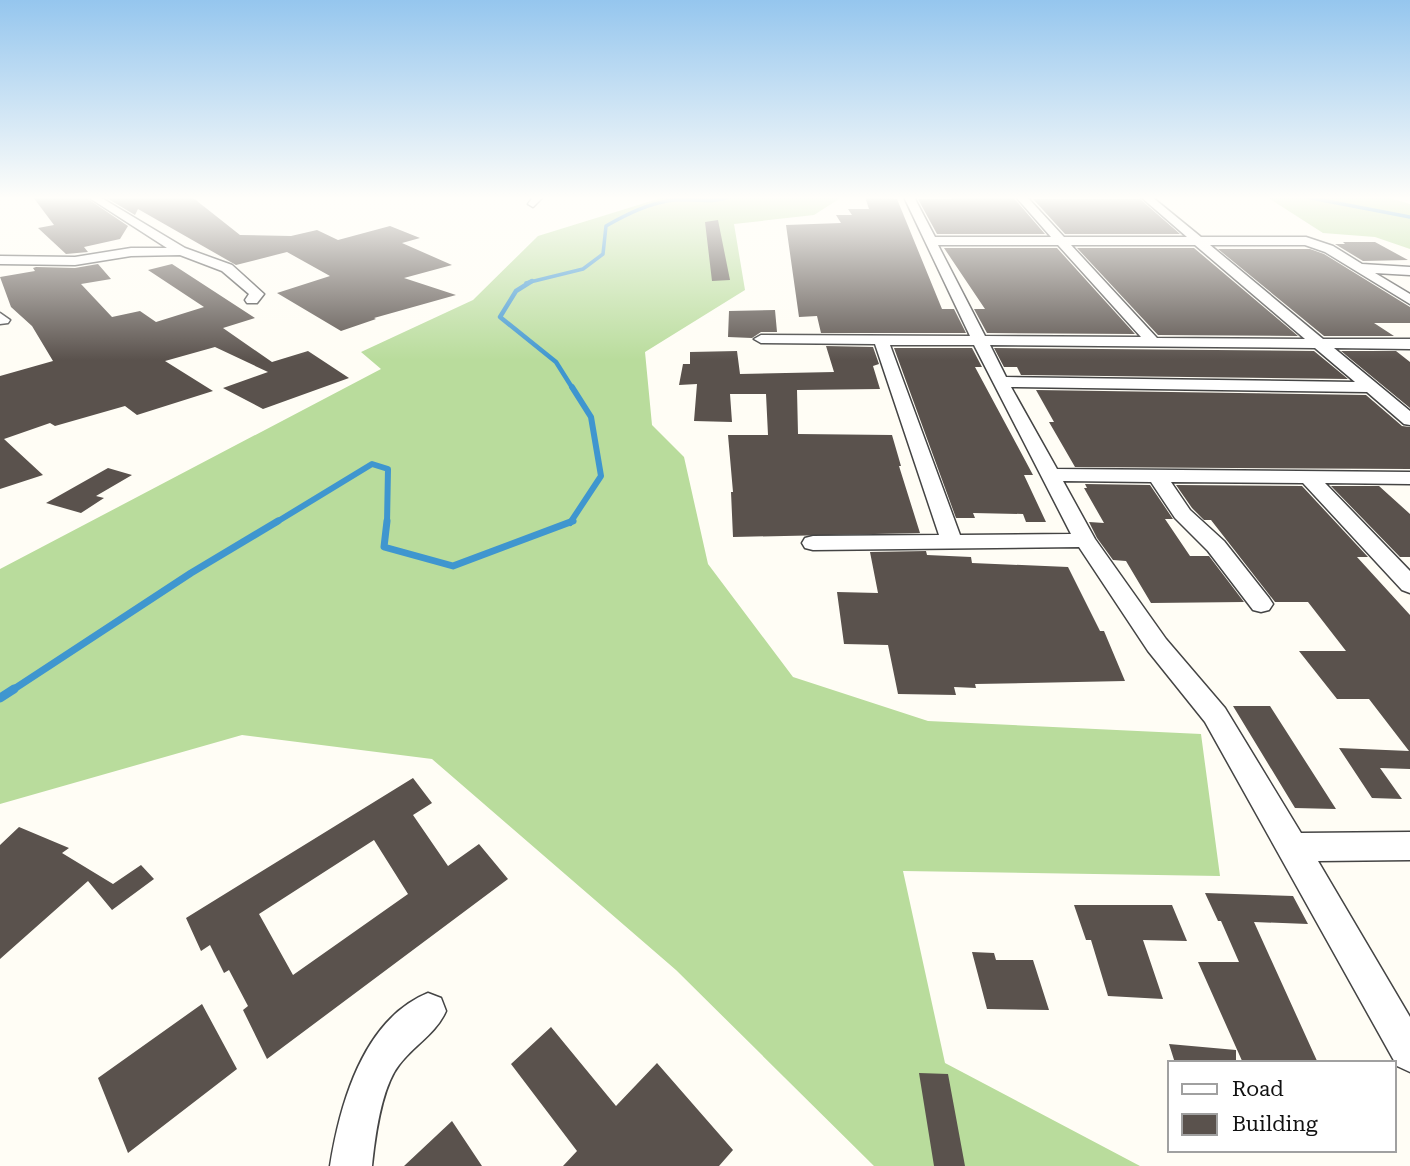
<svg xmlns="http://www.w3.org/2000/svg" width="1410" height="1166" font-family="'Roboto Serif',serif">
  <style>
    .forest { fill: #b9dc9c }
    .lines { fill: none; stroke-linecap: round; stroke-linejoin: round }
    .stream-far4 { stroke: #3f96cf; stroke-width: 3.5 }
    .stream-far3 { stroke: #3f96cf; stroke-width: 4.5 }
    .stream-far2 { stroke: #3f96cf; stroke-width: 6 }
    .stream-far1 { stroke: #3f96cf; stroke-width: 7 }
    .stream { stroke: #3f96cf; stroke-width: 9 }
    .building { fill: #5a524d; fill-rule: evenodd }
    .street-casing { stroke: #444; stroke-width: 3 }
    .street { fill: #fff; fill-rule: evenodd }
  </style>
  <rect width="100%" height="100%" fill="#fffdf5"/>
  <path class="forest" d="M664 197H842L814 215 734 224 745 290 645 352 652 425 684 457 708 564 793 677 928 721 1201 734 1220 876 903 871 945 1063 1140 1166H874L676 970 432 759 242 735 0 804V569L381 369 361 352 473 300 538 236Z
    M1267 197H1387L1410 204V249L1375 237 1323 233Z"/>
  <g class="lines">
    <path class="stream-far4" d="M1306 197 1410 217
      M526 283 583 269 603 254 606 226C627 214 649 203 674 200 693 198 710 204 729 197"/>
    <path class="stream-far3" d="M532 281 516 291 500 317 556 362 573 389"/>
    <path class="stream-far2" d="M275 523 372 464 388 469 387 523
      M570 523 601 476 591 417 572 387"/>
    <path class="stream-far1" d="M387 521 384 547 453 566 573 521
      M11 691 191 573 278 521"/>
    <path class="stream" d="M0 698 14 689"/>
  </g>
  <path class="building" d="M33 197H85L128 226 120 239 84 247 88 252 66 254 38 228 54 225Z
    M105 197H192L240 235 291 236 317 230 338 240 390 226 420 238 402 243 452 265 404 278 456 295 374 318 376 319 341 331 277 293 330 276 287 252 236 265 138 209 135 215Z
    M865 197 897 199 942 309H954L966 333H821L817 316 799 317 786 225 841 223 836 215H852L848 209H869Z
    M952 197H1013L1045 234H937L918 199H953Z
    M1033 199H1140L1180 234H1065Z
    M718 220 730 280 712 281 705 222Z
    M1343 242H1375L1408 260 1363 261 1335 244H1345Z
    M944 248H1057L1135 334 987 333 974 309H985Z
    M1077 248H1194L1298 336 1158 335Z
    M1218 249H1310L1324 254 1410 307V323H1374L1394 336H1324Z
    M98 264 111 279 81 284 112 317 140 311 156 322 204 307 148 270 172 264 255 318 223 328 272 362 308 351 349 378 263 409 223 388 268 372 215 347 165 361 213 391 137 415 125 406 55 426 50 423 4 439 43 475 0 489V376L53 361 32 326 11 307 0 277 35 271 33 268 36 267 75 268Z
    M775 310 777 332H761L752 338 728 337 729 311Z
    M826 346 873 347 879 364 873 366 880 389 797 390 798 434 892 435 901 466H899L920 533 733 537 731 492H733L728 435H768L766 394H730L732 422 694 421 697 384 679 385 683 364H690V352L737 351 740 374 834 372Z
    M894 348H972L982 367H975L1033 475H1024L1046 522H1026L1023 514 973 513 975 518H956Z
    M994 348 1314 351 1348 379 1021 375 1017 367H1004Z
    M1341 351H1396L1410 362V408Z
    M1036 390 1366 395 1402 426 1410 427V469L1075 467 1049 422H1054Z
    M108 468 132 475 96 496 104 498 81 513 46 503Z
    M1085 484 1150 485 1173 519H1165L1190 556H1209L1244 602 1151 603 1126 561 1113 560 1097 538 1089 522 1104 523 1084 488H1087Z
    M1176 485 1302 486 1368 557H1357L1410 615V769L1380 768 1402 799 1372 798 1339 748 1409 751 1369 699H1337L1299 651H1346L1308 602H1275L1211 520H1204L1192 508Z
    M1331 486H1379L1410 514V557H1400Z
    M926 551 927 555 971 557 972 563 1068 567 1100 631H1104L1125 681 975 684 976 688 954 687 956 695 898 694 888 645 844 644 837 592 878 593 870 552Z
    M1233 706H1270L1336 809 1295 808Z
    M413 778 432 803 413 815 448 866 479 844 508 879 267 1059 243 1010 248 1006 229 970 224 973 210 945 201 951 186 918ZM374 840 408 894 293 975 259 914Z
    M19 827 69 848 62 853 113 884 141 865 154 879 112 910 88 881 0 959V845Z
    M1205 893 1293 896 1308 924 1254 922 1318 1063H1243L1198 962H1239L1221 921H1218Z
    M1074 905H1172L1187 941 1143 940 1163 999 1108 996 1091 940H1086Z
    M972 952 994 953 996 960H1033L1049 1010 987 1009Z
    M202 1004 237 1069 128 1153 98 1078Z
    M551 1027 616 1106 657 1063 733 1150 719 1166H563L577 1151 511 1064Z
    M1169 1044 1236 1050V1063H1175Z
    M919 1073 948 1074 965 1166H934Z
    M452 1121 482 1166H404Z"/>
  <g class="lines">
    <g class="street-casing">
      <path id="street" d="M88 197H100L185 248 232 265 264 294 257 303H247L245 300 249 294 222 271 180 255 131 256 75 265 0 264V256L75 257 131 248H167Z
        M533 197H543L533 207 528 204Z
        M904 197H914L935 237H1051L1016 197H1027L1064 237H1187L1141 197H1152L1201 237H1306L1333 246 1362 264 1410 267V275L1375 273 1410 294V304L1325 252 1305 245H1210L1323 339H1410V349L1334 348 1410 411V425L1404 424 1367 392 1011 387 1057 469 1410 472V484L1325 483 1410 571V593L1402 590 1303 483 1171 482 1190 510 1224 541 1269 598 1273 604 1269 610 1261 612 1253 610 1208 551 1175 518 1151 482 1063 481 1095 539 1166 639 1225 708 1301 833 1410 832V860L1318 861 1410 1017V1072L1397 1066 1205 722 1148 651 1079 547 813 550 805 548 802 543 805 538 813 536 939 535 875 344 761 343 754 339 761 335 970 336ZM938 245H1058L1141 337 985 336ZM1071 245H1195L1305 339 1157 338ZM890 345H974L1071 534 960 535ZM990 345 1315 348 1355 382 1006 377Z
        M0 313 10 320 8 323 0 324Z
        M428 993 441 998 446 1011C436 1034 414 1045 399 1065 381 1088 375 1137 372 1166H330C340 1103 364 1019 428 993Z"/>
    </g>
    <use href="#street" class="street"/>
  </g>
  <linearGradient id="sky" x2="0" y2="1"><stop stop-color="#95c6ee"/><stop offset="0.55" stop-color="#fffefa"/><stop offset="1" stop-color="#fffefa" stop-opacity="0"/></linearGradient>
  <rect width="1410" height="360" fill="url(#sky)"/>
  <rect x="1168" y="1061" width="228" height="91" fill="#ffffff" stroke="#a0a0a0" stroke-width="2"/>
  <rect x="1182" y="1084" width="35" height="10" fill="#ffffff" stroke="#a0a0a0" stroke-width="2"/>
  <text x="1232" y="1096" font-size="21" fill="#111111">Road</text>
  <rect x="1182" y="1114" width="35" height="21" fill="#5a524d" stroke="#a0a0a0" stroke-width="2"/>
  <text x="1232" y="1131" font-size="21" fill="#111111">Building</text>
</svg>
